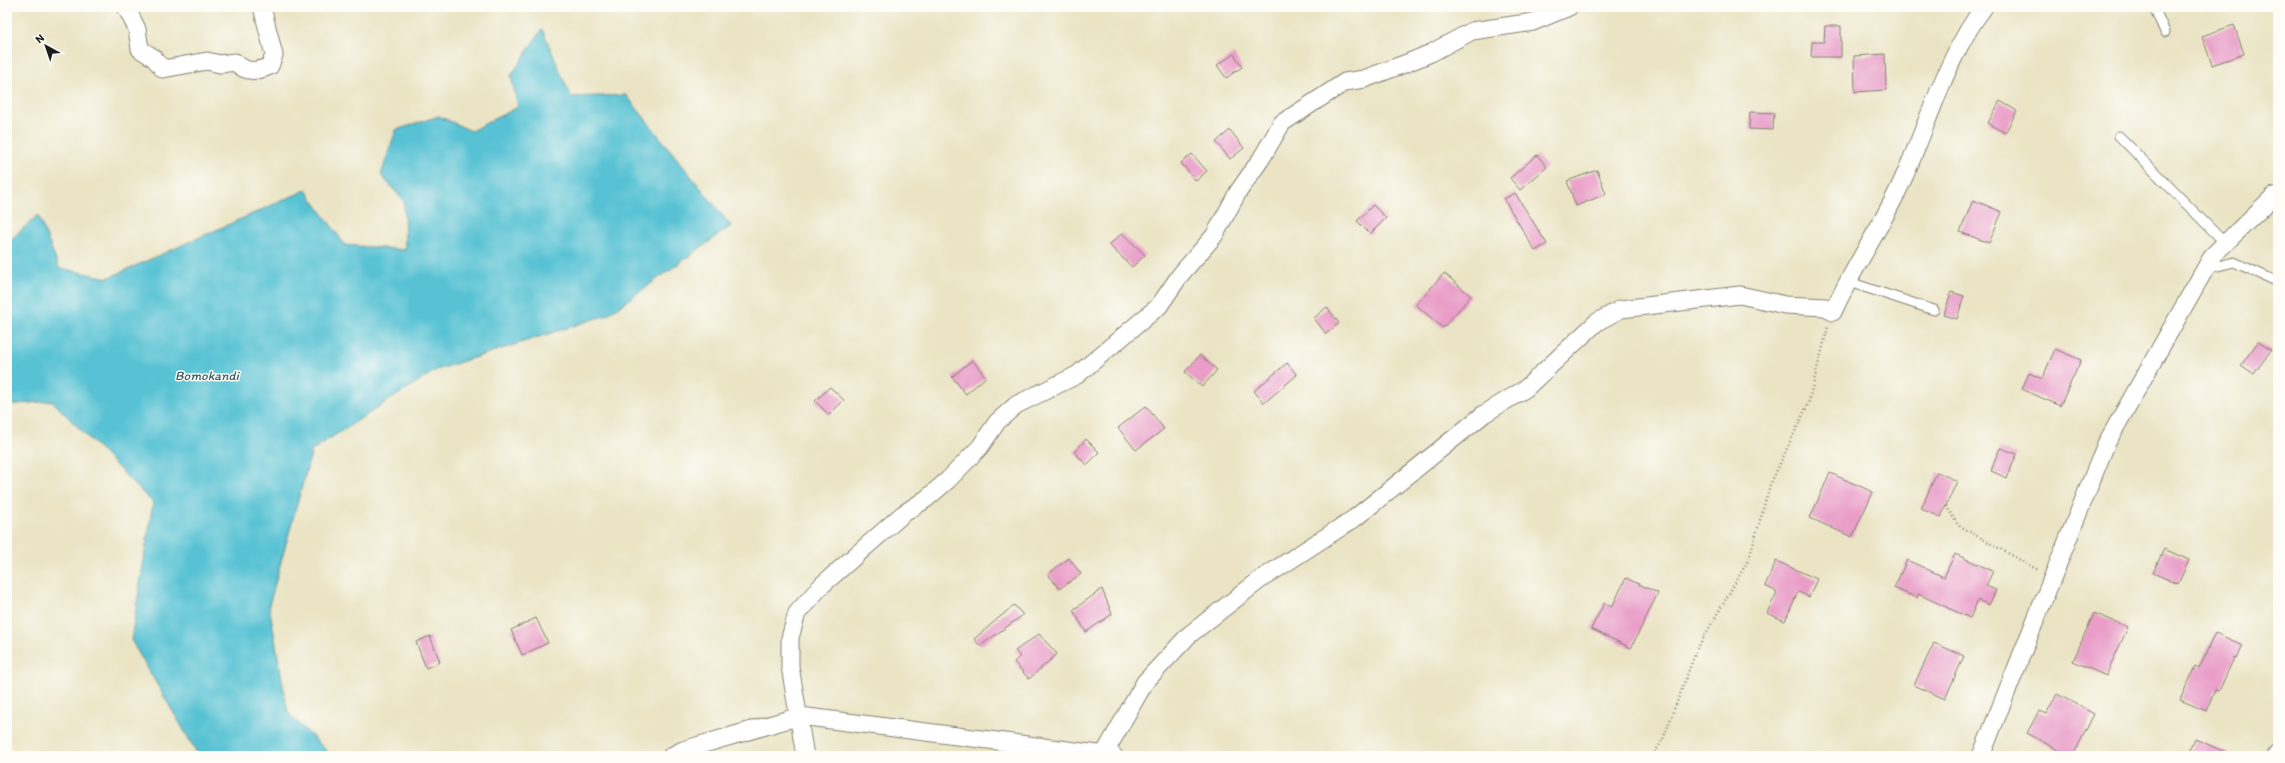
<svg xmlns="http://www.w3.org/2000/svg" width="2285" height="763" font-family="Itim,sans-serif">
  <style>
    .water { fill: #58c2d4; stroke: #3a6f78 }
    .building { fill: #e99dc8 }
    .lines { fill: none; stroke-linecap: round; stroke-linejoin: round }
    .service-casing { stroke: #838070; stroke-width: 11 }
    .minor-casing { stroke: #838070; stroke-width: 19 }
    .path { stroke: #838070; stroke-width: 2.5; stroke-dasharray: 1 3; stroke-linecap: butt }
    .service { stroke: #fff; stroke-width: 9 }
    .minor { stroke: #fff; stroke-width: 17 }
    .labels { text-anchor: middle; stroke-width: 3; stroke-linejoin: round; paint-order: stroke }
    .water-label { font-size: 13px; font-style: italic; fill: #345e66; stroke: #fdfcf7 }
  </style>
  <rect width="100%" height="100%" fill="#fdfcf7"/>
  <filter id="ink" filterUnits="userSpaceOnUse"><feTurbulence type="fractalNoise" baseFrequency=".025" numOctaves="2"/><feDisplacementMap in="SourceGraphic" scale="8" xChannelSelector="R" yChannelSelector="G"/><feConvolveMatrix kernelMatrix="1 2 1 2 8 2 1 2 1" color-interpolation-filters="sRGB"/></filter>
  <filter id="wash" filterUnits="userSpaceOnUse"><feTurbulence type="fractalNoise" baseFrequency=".012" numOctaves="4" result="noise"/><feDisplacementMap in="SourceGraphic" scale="16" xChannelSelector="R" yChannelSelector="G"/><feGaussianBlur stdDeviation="0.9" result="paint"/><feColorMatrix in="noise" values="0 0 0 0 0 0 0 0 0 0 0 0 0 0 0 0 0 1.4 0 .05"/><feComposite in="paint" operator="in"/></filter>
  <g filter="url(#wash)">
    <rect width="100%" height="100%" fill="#eae4c4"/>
    <path class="water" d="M542 29 571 97 626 95 731 226 607 315 436 370 312 450 269 605 288 713 332 756H199L131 640 153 503 52 401 7 405V243L38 215 59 268 108 278 306 190 345 245 405 250 404 201 381 175 396 130 439 116 471 131 518 107 511 76Z"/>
    <g id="blocks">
      <path class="building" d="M2234 25 2244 54 2212 65 2202 36Z
        M1825 26H1841V57H1811L1812 42H1824Z
        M1234 54 1242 67 1226 78 1217 65Z
        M1885 54 1886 90 1855 92 1854 56Z
        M2000 101 2017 111 2005 133 1988 123Z
        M1750 112 1774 113 1773 130 1749 129Z
        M1230 130 1244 148 1230 159 1216 142Z
        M1192 154 1207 171 1196 181 1181 163Z
        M1537 155 1547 167 1520 190 1510 178Z
        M1597 170 1606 194 1576 206 1567 181Z
        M1515 193 1547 244 1535 251 1504 199Z
        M1973 200 2002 212 1989 243 1960 232Z
        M1373 205 1386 218 1370 234 1357 221Z
        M1122 233 1145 255 1132 267 1109 245Z
        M1444 273 1471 296 1443 328 1416 305Z
        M1951 292 1964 296 1957 319 1944 315Z
        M1327 307 1339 323 1326 334 1314 318Z
        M2258 342 2271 350 2254 374 2241 365Z
        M2055 349 2081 360 2060 406 2022 389 2029 373 2042 379Z
        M1200 355 1217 370 1202 387 1185 372Z
        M972 360 986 377 966 394 952 377Z
        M1287 363 1297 375 1264 403 1254 391Z
        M830 387 844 400 829 415 815 401Z
        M1146 406 1164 429 1136 450 1118 428Z
        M1086 439 1099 452 1087 465 1074 452Z
        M2000 448 2017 454 2007 478 1991 471Z
        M1937 472 1957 481 1941 517 1921 509Z
        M1830 473 1873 492 1852 537 1810 518Z
        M2164 549 2189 560 2178 584 2153 573Z
        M1955 554 1993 571 1986 586 1996 590 1989 605 1978 600 1970 618 1918 594 1917 598 1894 588 1907 560 1944 577Z
        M1069 558 1081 574 1059 589 1048 574Z
        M1776 561 1817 579 1809 597 1798 592 1785 621 1767 613 1777 592 1765 586Z
        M1626 578 1658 593 1631 648 1591 629 1604 603 1612 607Z
        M1102 589 1112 614 1086 632 1073 610Z
        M1014 605 1023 615 980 646 974 639Z
        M2094 613 2128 627 2106 676 2073 661Z
        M536 618 548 643 522 655 511 630Z
        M2215 633 2243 645 2236 659 2234 658 2219 691 2215 690 2206 711 2180 700 2195 666 2199 668Z
        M1039 634 1057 654 1029 679 1014 662 1020 656 1015 651Z
        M430 636 440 662 426 668 416 642Z
        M1934 643 1964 656 1945 699 1914 685Z
        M2057 694 2094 714 2073 756H2069L2027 733 2039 711 2046 714Z
        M2195 739 2235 756H2188Z"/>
    </g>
  </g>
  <g filter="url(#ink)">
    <use href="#blocks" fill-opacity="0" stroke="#838070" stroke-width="1"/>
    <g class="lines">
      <g class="service-casing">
        <path id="service" d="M2154 7 2165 32
          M2119 136 2225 243
          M2206 269 2234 262 2278 282
          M1846 281 1934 310"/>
      </g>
      <g class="minor-casing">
        <path id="minor" d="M126 7 137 29 140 49 154 58 163 69 207 61 220 64 235 62C246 73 256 72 270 66L274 55 262 7
          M671 756 683 750 800 716 1114 756
          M805 756 790 666V638L797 613 822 585 903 514 926 499 948 480 980 447 997 422 1016 405 1077 375 1159 306 1181 274 1214 236 1238 192 1261 159 1282 123 1345 82 1364 79 1407 63 1431 53 1472 31 1533 22 1569 7
          M1103 756 1145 682 1189 635 1261 579 1355 518 1484 414 1525 389 1597 322 1621 309 1740 295 1785 305 1826 307 1833 312C1854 265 1884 224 1904 177 1929 122 1947 55 1984 7
          M1981 756 2106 444 2213 255 2274 196H2278
          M2276 756 2278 752"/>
      </g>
      <path class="path" d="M1946 506 1958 525 2038 570
        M1653 756 1663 739 1697 649 1749 559 1770 485 1808 404 1828 327"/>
      <use href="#service" class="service"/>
      <use href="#minor" class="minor"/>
    </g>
  </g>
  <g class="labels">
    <g class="water-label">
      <text x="207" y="380">Bomokandi</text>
    </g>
  </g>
  <rect width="2285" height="763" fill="none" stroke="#fdfcf7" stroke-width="24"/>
  <g transform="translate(46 46) rotate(320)" stroke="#fdfcf7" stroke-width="3" paint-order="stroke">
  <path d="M0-3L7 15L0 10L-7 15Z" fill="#1c1c1c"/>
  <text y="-6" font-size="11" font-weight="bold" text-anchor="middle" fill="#1c1c1c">N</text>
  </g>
</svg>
